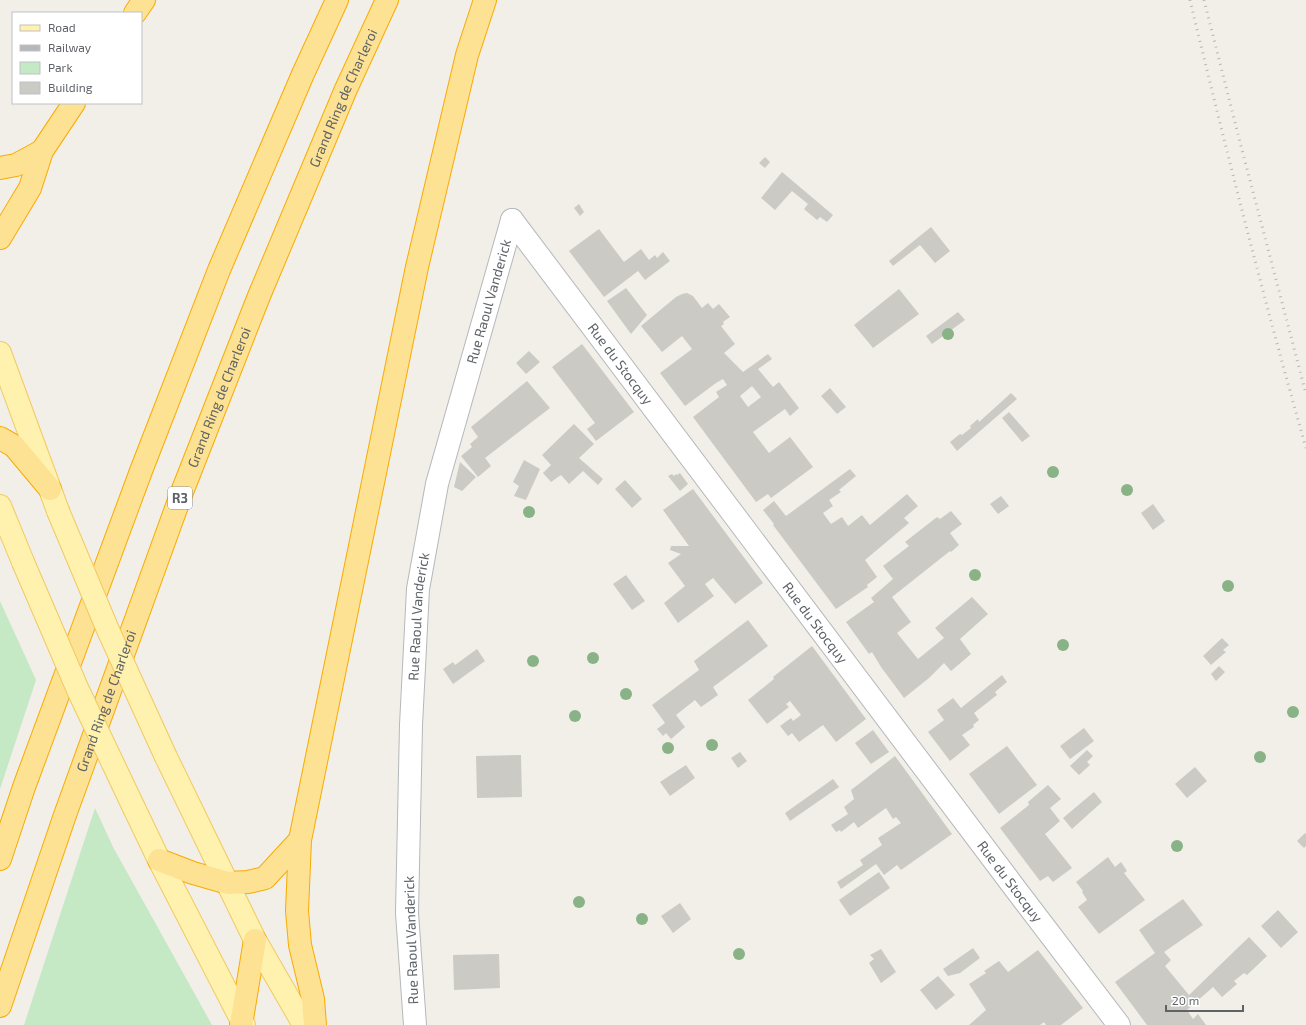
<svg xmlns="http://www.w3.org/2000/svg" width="1306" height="1025" font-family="'Exo 2',sans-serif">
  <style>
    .green { fill: #c5e8c5 }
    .building { fill: #cccac5; fill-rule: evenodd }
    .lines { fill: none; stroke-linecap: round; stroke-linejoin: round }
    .minor-casing { stroke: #b5b8bc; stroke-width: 24 }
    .major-casing { stroke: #f2c960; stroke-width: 24 }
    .highway-casing { stroke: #f9ab00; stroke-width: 24 }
    .minor { stroke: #fff; stroke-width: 22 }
    .major { stroke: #fff2af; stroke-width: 22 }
    .highway { stroke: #fde293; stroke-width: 22 }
    .rail { stroke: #b6b7b8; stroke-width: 3; stroke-dasharray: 1 5; stroke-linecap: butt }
    .major-bridge-casing { stroke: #f2c960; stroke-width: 24; stroke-linecap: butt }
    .major-bridge { stroke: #fff2af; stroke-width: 22 }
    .tree { fill: #89b387 }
    .labels { text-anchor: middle; stroke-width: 3; stroke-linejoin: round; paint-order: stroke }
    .shield { fill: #fff; stroke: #8f9295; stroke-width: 1 }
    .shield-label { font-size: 13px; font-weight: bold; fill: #5f6368 }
    .street-label { font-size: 14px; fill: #5f6368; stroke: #fff }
  </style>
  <rect width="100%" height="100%" fill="#f1efe8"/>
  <path class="green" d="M0 601 36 680 0 789Z
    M95 808 113 847 212 1025H24Z"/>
  <path class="building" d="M765 157 770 162 765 168 759 163Z
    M782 172 833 215 827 222 820 217 817 220 804 209 808 204 792 191 775 210 761 198Z
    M579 204 584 212 580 216 574 208Z
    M931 227 950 251 935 263 920 245 893 266 889 261Z
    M599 229 624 262 641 249 649 260 655 255 657 258 663 252 670 261 645 280 638 271 604 297 569 251Z
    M626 288 647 315 631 334 607 301Z
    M899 289 919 314 873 348 854 325Z
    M687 293 693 296 702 308 708 303 713 309 719 304 730 317 723 322 724 324 721 326 735 344 724 353 743 372 768 354 772 359 758 369 773 387 779 382 799 408 790 416 785 409 753 432 769 453 790 437 813 467 771 498 768 494 756 502 693 417 719 397 716 392 727 385 723 379 716 383 685 406 660 373 692 349 682 336 662 352 641 326 676 297 682 294ZM752 386 761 397 748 407 740 396Z
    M958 312 965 320 932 344 926 336Z
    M582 344 634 412 596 441 587 429 595 423 552 367Z
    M529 351 540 362 526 374 516 363Z
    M527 381 550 408 485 458 491 466 478 477 461 456 472 447 470 444 478 437 471 427Z
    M830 388 846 407 837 414 821 396Z
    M1011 393 1017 399 957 451 950 442 960 434 962 435 971 428 970 426 978 419 979 422Z
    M1009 412 1030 436 1022 442 1002 418Z
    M574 424 594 444 579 458 603 479 598 485 583 471 569 484 561 475 551 482 543 473 551 465 542 455Z
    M524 460 540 469 526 500 514 496 519 486 513 482Z
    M460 462 476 477 462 491 454 487Z
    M850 469 856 476 839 490 841 492 829 500 833 506 823 513 831 524 842 517 848 526 862 515 870 525 907 494 918 506 904 518 909 523 865 560 877 577 867 585 868 587 836 609 773 525 774 524 763 510 774 501 786 516Z
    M680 473 688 484 680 491 668 476 672 474 674 476 676 474 677 475Z
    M625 480 642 499 632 508 615 489Z
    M693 489 763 583 735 604 713 578 705 584 714 596 678 623 664 603 685 586 668 563 681 554 670 550 671 546H689L663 510Z
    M1001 496 1009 506 998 514 990 504Z
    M1153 504 1165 521 1153 530 1141 513Z
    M951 511 962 524 950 533 959 545 951 552 950 551 892 597 911 622 897 633 918 659 944 638 935 628 972 597 988 614 960 639 971 654 951 671 944 663 929 678 904 698 881 667 872 652 869 654 846 622 874 602 871 598 893 579 883 566 909 546 905 542 937 517 940 519Z
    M626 575 645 601 632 610 613 584Z
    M748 620 768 646 713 687 718 695 701 707 695 700 676 715 685 727 671 739 666 733 663 736 657 729 665 723 652 705 699 670 694 661Z
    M1222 638 1229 645 1223 650 1226 652 1211 665 1203 656Z
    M812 646 866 719 836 742 823 725 799 742 792 733 788 736 780 726 791 718 793 721 801 715 790 701 786 704 789 707 767 724 748 700 774 679 773 677Z
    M477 649 485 661 453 684 443 669 453 662 455 665Z
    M1219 666 1225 672 1216 681 1211 674Z
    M1002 675 1007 682 995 692 997 695 974 713 979 720 973 725 974 727 962 735 970 745 950 761 928 732 944 720 937 710 953 698 961 708Z
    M1084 728 1094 741 1070 759 1060 746Z
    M873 730 889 752 871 764 855 743Z
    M1007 746 1037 785 999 814 969 774Z
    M1087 750 1093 756 1087 762 1090 765 1079 775 1070 766Z
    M740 752 747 761 738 768 731 758Z
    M521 755 522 797 477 798 476 756Z
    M895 756 952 834 901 870 897 865 884 875 876 864 841 889 837 882 863 865 860 860 882 845 878 838 901 823 896 817 893 819 886 808 858 828 854 822 841 832 840 830 836 832 831 825 848 814 844 807 854 799 851 790Z
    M686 765 695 778 670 796 660 782Z
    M1195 767 1207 781 1187 798 1175 784Z
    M833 779 839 787 790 821 785 813Z
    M1048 785 1061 799 1050 808 1060 821 1045 834 1072 868 1053 882 1048 876 1040 881 1000 828 1029 805 1028 802Z
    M1094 792 1102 802 1072 829 1063 818Z
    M1305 833 1306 834V846L1304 848 1297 841Z
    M1108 857 1115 867 1121 862 1127 871 1124 873 1145 900 1099 934 1078 907 1087 900 1082 892 1083 891 1076 882Z
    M879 872 890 888 850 916 839 900Z
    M1183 899 1203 925 1164 952 1171 960 1165 966 1189 995 1249 937 1267 956 1247 975 1244 973 1234 981 1237 984 1222 997 1213 987 1187 1010 1193 1019 1198 1014 1206 1025H1147L1115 982 1155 953 1139 930Z
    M680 903 691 919 673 933 661 916Z
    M1278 910 1298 932 1281 948 1261 926Z
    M973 948 980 958 960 973 948 976 943 969Z
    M881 949 896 972 881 983 869 963 874 959 870 955Z
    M1038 950 1083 1008 1061 1025H1046L1044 1022 1040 1025H969L986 1010 969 984 986 973 984 971 999 961 1008 972Z
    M499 954 500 988 454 990 453 955Z
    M938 976 955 995 936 1010 920 990Z"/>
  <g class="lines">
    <g class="minor-casing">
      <g id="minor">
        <path id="s1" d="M512 220 1017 891 1119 1025"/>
        <path id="s2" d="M415 1025 407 913 411 725 418 589 437 484 512 220"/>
      </g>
    </g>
    <g class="major-casing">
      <path id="major" d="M0 353 58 511
        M0 506 23 562
        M166 757 255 940 304 1025
        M135 810 159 860 244 1025"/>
    </g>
    <g class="highway-casing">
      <g id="highway">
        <path d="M135 13 144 0"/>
        <path d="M0 168 16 165 42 151"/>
        <path d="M0 238 30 188 42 151 74 103"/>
        <path d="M0 438 14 446 50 489"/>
        <path d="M0 859 24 787 141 471 219 270 303 74 337 0"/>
        <path d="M159 860 193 873 228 883 248 882 265 878 300 840"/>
        <path id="s3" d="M0 1006 65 815 182 492 259 296 346 89 387 0"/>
        <path d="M241 1025 255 940"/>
        <path d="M315 1025 313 999 300 945 297 911 300 840 417 267 467 55 485 0"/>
      </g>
    </g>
    <use href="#minor" class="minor"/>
    <use href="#major" class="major"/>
    <use href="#highway" class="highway"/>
    <path class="rail" d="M1190 0C1226 150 1264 300 1306 448
      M1204 0 1241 146 1306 394"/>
    <g class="major-bridge-casing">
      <path id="major-bridge" d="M58 511 108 630 166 757
        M23 562 78 690 135 810"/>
    </g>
    <use href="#major-bridge" class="major-bridge"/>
  </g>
  <g class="tree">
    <circle cx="948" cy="334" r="6"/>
    <circle cx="1053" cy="472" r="6"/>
    <circle cx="1127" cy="490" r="6"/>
    <circle cx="529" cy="512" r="6"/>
    <circle cx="975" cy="575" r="6"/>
    <circle cx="1228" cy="586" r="6"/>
    <circle cx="1063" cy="645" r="6"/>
    <circle cx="593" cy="658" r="6"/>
    <circle cx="533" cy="661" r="6"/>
    <circle cx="626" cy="694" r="6"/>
    <circle cx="1293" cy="712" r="6"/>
    <circle cx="575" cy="716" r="6"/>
    <circle cx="712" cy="745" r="6"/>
    <circle cx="668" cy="748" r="6"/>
    <circle cx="1260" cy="757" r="6"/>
    <circle cx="1177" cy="846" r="6"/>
    <circle cx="579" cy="902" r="6"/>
    <circle cx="642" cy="919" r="6"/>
    <circle cx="739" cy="954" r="6"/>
  </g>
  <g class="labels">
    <rect class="shield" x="168" y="487" width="24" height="22" rx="3"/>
    <g class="shield-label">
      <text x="180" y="503">R3</text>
    </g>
    <g class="street-label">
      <text dy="5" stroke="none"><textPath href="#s3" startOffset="971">Grand Ring de Charleroi</textPath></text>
      <text dy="5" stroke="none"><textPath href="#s2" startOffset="733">Rue Raoul Vanderick</textPath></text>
      <text dy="5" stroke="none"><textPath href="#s1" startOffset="180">Rue du Stocquy</textPath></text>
      <text dy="5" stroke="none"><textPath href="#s3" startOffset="647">Grand Ring de Charleroi</textPath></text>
      <text dy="5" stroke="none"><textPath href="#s2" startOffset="409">Rue Raoul Vanderick</textPath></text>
      <text dy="5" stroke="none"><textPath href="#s1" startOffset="504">Rue du Stocquy</textPath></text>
      <text dy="5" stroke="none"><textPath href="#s3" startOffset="323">Grand Ring de Charleroi</textPath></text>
      <text dy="5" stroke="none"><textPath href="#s1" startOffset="828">Rue du Stocquy</textPath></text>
      <text transform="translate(411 940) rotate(-92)" y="5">Rue Raoul Vanderick</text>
    </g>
  </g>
  <rect x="12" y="12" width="130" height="92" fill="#ffffff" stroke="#bfc1c3"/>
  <rect x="20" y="25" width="20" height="6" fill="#fff2af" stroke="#bfc1c3"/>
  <text x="48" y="32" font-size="12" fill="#5f6368">Road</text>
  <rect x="20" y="45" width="20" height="6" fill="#b6b7b8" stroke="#bfc1c3"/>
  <text x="48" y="52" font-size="12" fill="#5f6368">Railway</text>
  <rect x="20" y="62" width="20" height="12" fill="#c5e8c5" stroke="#bfc1c3"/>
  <text x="48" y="72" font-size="12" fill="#5f6368">Park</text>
  <rect x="20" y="82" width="20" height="12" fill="#cccac5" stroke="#bfc1c3"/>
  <text x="48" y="92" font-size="12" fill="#5f6368">Building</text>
  <path d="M1166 1005v6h77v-6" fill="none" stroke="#5f6368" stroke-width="2"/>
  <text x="1172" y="1005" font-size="12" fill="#5f6368" stroke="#ffffff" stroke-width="3" paint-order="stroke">20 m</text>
</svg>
